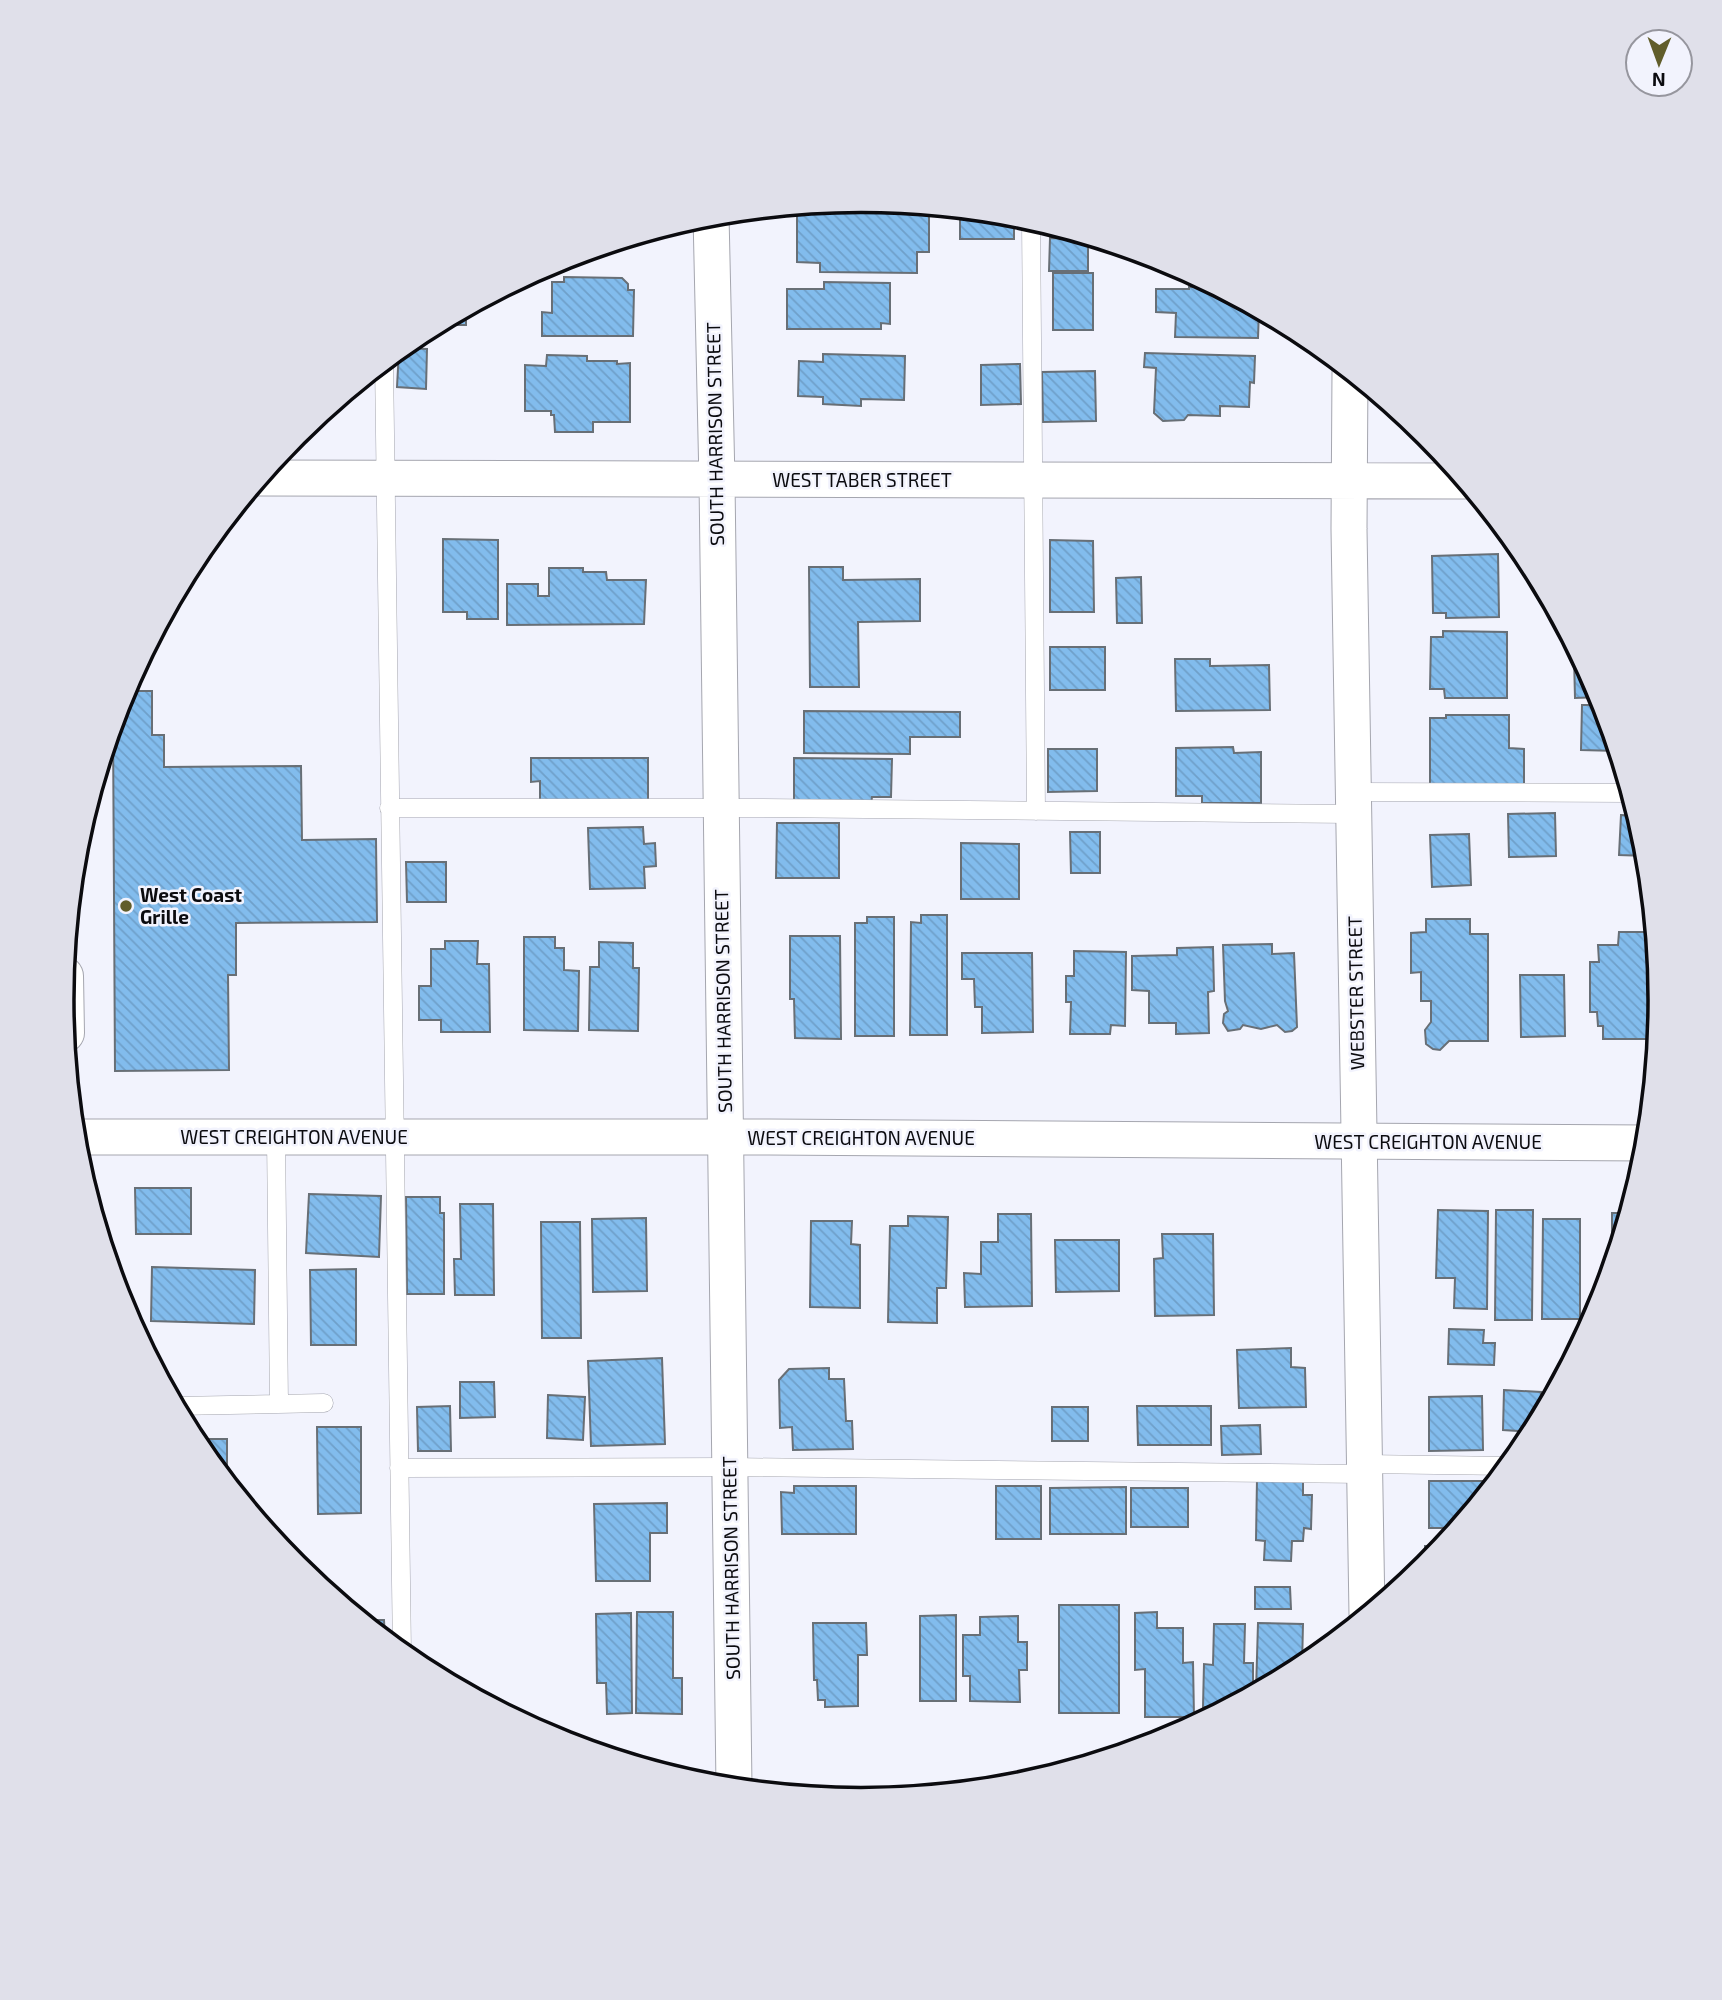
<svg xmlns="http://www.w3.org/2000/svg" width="1722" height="2000" font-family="'Exo 2',sans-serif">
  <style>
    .building { fill: url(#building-back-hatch); stroke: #686f76; stroke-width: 2 }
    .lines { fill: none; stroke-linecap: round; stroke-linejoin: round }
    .service-casing { stroke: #a5a6af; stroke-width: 19 }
    .minor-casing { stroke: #a5a6af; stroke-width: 37 }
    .tertiary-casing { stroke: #a5a6af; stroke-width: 40 }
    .service { stroke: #fff; stroke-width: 18 }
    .minor { stroke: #fff; stroke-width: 35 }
    .tertiary { stroke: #fff; stroke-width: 38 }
    .poi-dot { fill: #615d2a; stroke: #f2f3fd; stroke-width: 2.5 }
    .labels { text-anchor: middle; stroke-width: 5; stroke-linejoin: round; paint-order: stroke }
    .street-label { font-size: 19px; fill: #0b0b0f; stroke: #f2f3fd }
    .poi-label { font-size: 19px; font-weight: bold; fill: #0b0b0f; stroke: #f2f3fd; text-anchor: start }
    .rim { fill: none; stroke: #0b0b0f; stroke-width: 3.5 }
  </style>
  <defs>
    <pattern id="building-back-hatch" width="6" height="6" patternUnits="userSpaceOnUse" patternTransform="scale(1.75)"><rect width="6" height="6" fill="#82bced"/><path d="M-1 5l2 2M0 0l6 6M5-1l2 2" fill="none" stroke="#6fa0ca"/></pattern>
  </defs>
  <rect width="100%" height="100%" fill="#f2f3fd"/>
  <path class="building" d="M854 205H876V212H929V252H917V273L820 272V263L797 262V211L854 212Z
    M960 210 1014 215V239H960Z
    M1050 238 1088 239V271H1049Z
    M1053 273H1093V330H1053Z
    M564 277 622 278 628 284V290H634L633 336H542V312L552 313V282H564Z
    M824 282 890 283V324L881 323V329H787V289H824Z
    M1189 287H1216L1259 310 1258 338 1175 337 1176 313 1156 312V289H1189Z
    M466 309V325H435Z
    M401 348 427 349 426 389 397 387 399 350Z
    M1145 353 1255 356 1254 383 1250 382 1249 407 1220 406V416L1188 415 1184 420 1163 421 1154 413 1156 368 1144 367Z
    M823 354 905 356 904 400 861 399V406L823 404V397L798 396 799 361 823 362Z
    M547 355 587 356V361H617V364L630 363V422H593V432H555L554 415H551V411H525V365L546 366Z
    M1020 364 1021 404 981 405V365Z
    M1095 371 1096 421 1043 422 1042 372Z
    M443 539 498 540V619H467V612H443Z
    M1050 540 1093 541 1094 612H1050Z
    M1498 554 1499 617 1446 618V613H1433L1432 556Z
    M809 567H843V580L920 579V621L858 622 859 687H810Z
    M549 568H583V572H606L607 580H646L644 624 507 625V584H538V596H549Z
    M1141 577 1142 623H1117L1116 578Z
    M1443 631 1507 632V698H1445L1444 689H1430L1431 637H1443Z
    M1050 647H1105V690H1050Z
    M1574 657H1580L1601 697 1575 698Z
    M1175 659H1210V666L1269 665 1270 710 1176 711Z
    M124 691H152V735H164V767L301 766 302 840 376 839 377 922 236 923V975H228L229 1070 115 1071 113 724Z
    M1582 705H1603L1617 751 1581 750Z
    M804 711 960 712V737H910V754L804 753Z
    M1446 715H1509V748L1524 749V785L1430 784V718H1446Z
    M1233 747 1234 753 1261 752V803H1202V796H1176V748Z
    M1048 749H1097V791L1048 792Z
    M531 758H648V800H540V781L531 782Z
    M794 758 892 759 891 797H872L871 805 794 801Z
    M1555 813 1556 856 1509 857 1508 814Z
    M1621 815 1637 816 1647 856 1619 855Z
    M777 823H839V878H776Z
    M643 827 644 844 655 843 656 866 644 867 645 888 590 889 588 828Z
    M1070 832H1100V873H1071Z
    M1469 834 1471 885 1432 887 1430 835Z
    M961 843 1019 844V899H961Z
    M406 862H446V902H407Z
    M921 915H947V1035H910L911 922 921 923Z
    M867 917H894V1036H855V923H867Z
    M1426 919H1470V934H1488V1041H1449L1440 1050 1433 1049 1426 1044 1425 1030 1431 1022V1001H1421V972L1411 973V933L1426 932Z
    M1619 932H1653L1654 1039H1603V1026H1598L1597 1012H1590V962H1599L1598 945H1618Z
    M790 936H840L841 1039 795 1038 794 999H790Z
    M524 937H555V948H564V970L579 971 578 1031 524 1030Z
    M445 941H478L477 964H489L490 1032H441V1020H419V986H431V949H445Z
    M599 942 633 943V968H639L638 1031 589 1030 590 967H599Z
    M1272 944V954L1294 953 1297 1027 1292 1031 1285 1032 1277 1025 1261 1029 1243 1025 1240 1029 1228 1031 1223 1023 1224 1014 1228 1011 1225 1001 1223 945Z
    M1213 947 1214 991 1208 992 1209 1033 1176 1034V1023H1149V991L1132 990V956L1177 955V948Z
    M1074 951 1126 952 1125 1026 1111 1025 1110 1034H1070L1071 1002H1066V976H1074Z
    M962 953H1032L1033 1032 982 1033V1007H975L974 979H962Z
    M1520 975H1564L1565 1036 1521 1037Z
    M135 1188H191V1234H136Z
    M309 1194 381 1196 379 1257 306 1253Z
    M406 1197H440V1213H444V1294H407Z
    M460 1204H493L494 1295H455L454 1259H461Z
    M1438 1210 1488 1211 1487 1309 1454 1308 1455 1278H1436Z
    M1496 1210H1533L1532 1320H1495Z
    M1612 1213H1628L1612 1267Z
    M998 1214H1031L1032 1306 965 1307 964 1273 981 1274V1242H998Z
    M908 1216 948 1217 946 1288H937V1323L888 1322 890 1226H908Z
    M646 1218 647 1291 593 1292 592 1219Z
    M1543 1219H1580V1319H1542Z
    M811 1221H852L851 1244 860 1245V1308L810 1307Z
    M541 1222H580L581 1338H542Z
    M1162 1234H1213L1214 1315 1155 1316 1154 1259 1163 1258Z
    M1055 1240H1119V1291L1056 1292Z
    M152 1267 255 1270 254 1324 151 1321Z
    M356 1269V1345H311L310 1270Z
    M1449 1329 1484 1330 1483 1343H1495L1494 1365 1448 1364Z
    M1291 1348V1367L1305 1368 1306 1407 1239 1408 1237 1350Z
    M662 1358 665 1444 591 1446 588 1361Z
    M829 1368V1379H844L846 1421H852L853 1449 793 1450 792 1427 780 1428 779 1380 789 1369Z
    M460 1382H494L495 1417 460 1418Z
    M1504 1390 1541 1392 1540 1419 1533 1432 1503 1430Z
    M548 1395 585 1397 583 1440 547 1438Z
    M1482 1396 1483 1450 1429 1451V1397Z
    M450 1406 451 1451H418L417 1407Z
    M1137 1406H1211V1445H1138Z
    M1052 1407H1088V1441H1052Z
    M1260 1425 1261 1454 1222 1455 1221 1426Z
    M317 1427H361V1513L318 1514Z
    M193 1439H227V1482L196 1444Z
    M1257 1479 1303 1480V1495H1312L1311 1529 1304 1528 1303 1541H1292L1291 1561 1264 1560 1265 1541 1256 1540Z
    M1429 1481H1493V1485L1457 1528H1429Z
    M794 1486H856V1534H782L781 1492 794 1493Z
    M996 1486H1041V1539H996Z
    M1126 1487V1534H1050V1488Z
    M1131 1488H1188V1527H1131Z
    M667 1503V1533H650V1581H596L594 1504Z
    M1437 1540H1447L1425 1567V1546H1437Z
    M1255 1587H1290L1291 1609H1255Z
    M1059 1605H1119V1713H1059Z
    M637 1612H673V1678H682V1714L636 1713Z
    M1157 1612V1628H1183V1663L1193 1662 1194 1717H1145V1669L1135 1670V1613Z
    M631 1613 632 1713 607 1714 606 1683H597L596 1614Z
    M956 1615V1701H920V1616Z
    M1018 1616V1642H1027V1670H1019L1020 1702 970 1701V1676H963V1635H980V1617Z
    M362 1620H384L385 1639Z
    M813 1623H866L867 1655H858V1706L825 1707V1700H818L817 1680H814Z
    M1258 1623 1303 1624 1302 1667 1256 1691Z
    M1214 1624H1245L1244 1663H1253V1693L1226 1707H1203L1204 1664 1213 1665Z"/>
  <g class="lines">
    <g class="service-casing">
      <path id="service" d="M1031 220 1036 811
        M384 362 402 1653
        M1353 792 1630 793
        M389 808H763L1353 814
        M276 1137 279 1404
        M176 1406 324 1403
        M1364 1464 1508 1466
        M399 1468 729 1467 1365 1474"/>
    </g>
    <g class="minor-casing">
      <path id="minor" d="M711 215 717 481 734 1787
        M1350 372 1349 529 1367 1614
        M260 478 1465 481
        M75 1137H769L1647 1143"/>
    </g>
    <g class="tertiary-casing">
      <path id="tertiary" d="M64 976 65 1033"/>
    </g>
    <use href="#service" class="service"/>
    <use href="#minor" class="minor"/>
    <use href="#tertiary" class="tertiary"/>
  </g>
  <circle class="poi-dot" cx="126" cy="906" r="7"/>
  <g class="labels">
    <g class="street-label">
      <text transform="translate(715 434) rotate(-91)" y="7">SOUTH HARRISON STREET</text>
      <text x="862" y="487">WEST TABER STREET</text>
      <text transform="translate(1356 993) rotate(-91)" y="7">WEBSTER STREET</text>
      <text transform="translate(723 1001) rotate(-91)" y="7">SOUTH HARRISON STREET</text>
      <text x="294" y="1144">WEST CREIGHTON AVENUE</text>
      <text x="861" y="1145">WEST CREIGHTON AVENUE</text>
      <text x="1428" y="1149">WEST CREIGHTON AVENUE</text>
      <text transform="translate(731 1568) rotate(-91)" y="7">SOUTH HARRISON STREET</text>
    </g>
    <g class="poi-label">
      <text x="140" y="902">West Coast<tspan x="140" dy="22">Grille</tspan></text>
    </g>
  </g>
  <path d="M0 0H1722V2000H0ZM74 1000a787 787 0 1 1 1574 0a787 787 0 1 1-1574 0Z" fill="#e0e0ea" fill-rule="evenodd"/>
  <path class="rim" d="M74 1000a787 787 0 1 1 1574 0a787 787 0 1 1-1574 0Z"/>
  <g transform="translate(1659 63) rotate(181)"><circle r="33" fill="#f2f3fd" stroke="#96969e" stroke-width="2"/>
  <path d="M0-5L12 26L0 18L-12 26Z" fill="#615d2a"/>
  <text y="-10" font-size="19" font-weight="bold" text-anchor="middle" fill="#0b0b0f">N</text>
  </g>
</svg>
